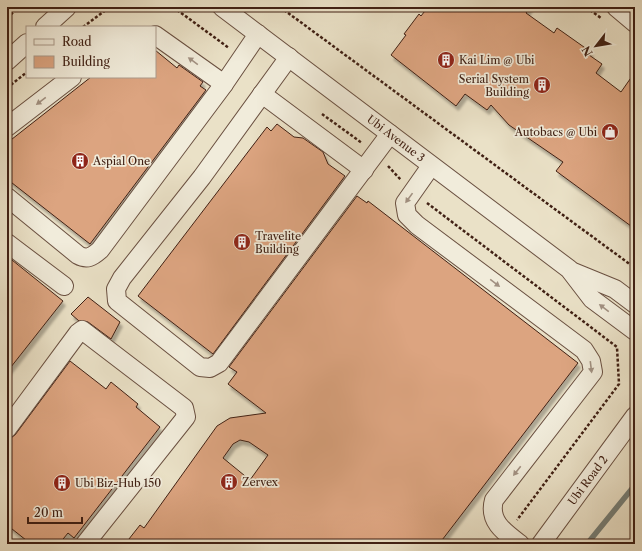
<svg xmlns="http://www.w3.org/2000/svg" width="642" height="551" font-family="'Libre Caslon Text',serif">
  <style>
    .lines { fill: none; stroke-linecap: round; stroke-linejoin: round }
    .stream { stroke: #757e77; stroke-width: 5.5 }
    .building { fill: #dca480; stroke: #402014; fill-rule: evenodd; filter: url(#shadow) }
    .minor-casing { stroke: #6a5041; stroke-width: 20 }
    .path { stroke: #402014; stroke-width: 2.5; stroke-dasharray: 3 2; stroke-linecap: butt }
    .minor { stroke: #f1ecdb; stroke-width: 18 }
    .oneway { fill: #a19081 }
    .labels { text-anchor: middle; stroke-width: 3.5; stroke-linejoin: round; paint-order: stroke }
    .poi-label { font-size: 11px; fill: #402014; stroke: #f1ecdb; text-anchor: start }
    .street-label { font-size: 11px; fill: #402014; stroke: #f1ecdb }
  </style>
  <defs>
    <filter id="shadow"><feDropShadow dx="2.5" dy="4.5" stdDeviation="1" flood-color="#0004"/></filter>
  </defs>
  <rect width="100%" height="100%" fill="#eae1c7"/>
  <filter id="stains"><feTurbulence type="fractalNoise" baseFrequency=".005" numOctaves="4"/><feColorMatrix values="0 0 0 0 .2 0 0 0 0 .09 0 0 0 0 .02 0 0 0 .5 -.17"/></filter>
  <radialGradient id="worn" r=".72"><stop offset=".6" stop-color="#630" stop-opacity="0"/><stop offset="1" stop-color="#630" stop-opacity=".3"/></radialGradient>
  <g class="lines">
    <path class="stream" d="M587 544 635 485"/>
  </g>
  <path class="building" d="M428 7H530L526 13 554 33 557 28 591 52 589 55 602 64 596 73 621 92 635 72V229L556 171 563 162 509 125 491 105 487 110 465 94 456 106 391 55 406 35 404 34 419 14 421 16Z
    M155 50 177 68 179 65 203 82 200 86 206 90 90 244 7 179V143L91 77H155Z
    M277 124 294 137 303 138 323 152 328 164 345 176 213 354 138 296 267 127 271 131Z
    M357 196 367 203 368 201 578 363 439 544H125L140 525 144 528 217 426 230 418 266 413 228 384 237 372 229 367ZM240 440 249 442 268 455 250 480 223 458 233 444Z
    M7 256 63 301 7 372Z
    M88 297 120 322 111 339 88 322 79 321 71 314Z
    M70 361 106 389 111 382 138 404 136 407 160 427 74 538 68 533 59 544H31L7 525V440L15 435Z"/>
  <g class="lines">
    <g class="minor-casing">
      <g id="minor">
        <path id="s1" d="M222 7 569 269 592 299 635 331"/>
        <path d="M616 7 635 23"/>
        <path d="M45 27 67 7"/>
        <path d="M155 35 224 84"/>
        <path d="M289 57 202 177 122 278 116 289 117 301 200 367 210 368 219 363 390 134"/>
        <path d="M7 61 27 43"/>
        <path d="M262 94 364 170"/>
        <path d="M7 127 72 77"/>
        <path d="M431 166 405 203 407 215 417 225 584 350 591 361 593 372 494 500C488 521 504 532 520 544"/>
        <path d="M7 197 78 255C87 260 92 257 100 250L224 84 258 34"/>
        <path d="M7 243 64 286"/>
        <path d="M571 271 615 289 635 304"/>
        <path d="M7 429 78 333 82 330 184 408 186 417 85 544"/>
        <path id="s2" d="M541 544 635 416"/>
      </g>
    </g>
    <path class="path" d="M173 7 229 48
      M280 7 635 268
      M586 7 601 18
      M7 18 19 7
      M83 27 110 7
      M7 88 27 72
      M322 114 362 143
      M388 166 401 180
      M427 203 617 347 619 384 517 520"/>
    <use href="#minor" class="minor"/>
  </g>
  <defs><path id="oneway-solid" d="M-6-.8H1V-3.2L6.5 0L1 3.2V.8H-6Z"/></defs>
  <g class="oneway">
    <use href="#oneway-solid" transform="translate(193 61) rotate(-144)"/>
    <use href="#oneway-solid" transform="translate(41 101) rotate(143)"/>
    <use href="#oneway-solid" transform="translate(409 198) rotate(126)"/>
    <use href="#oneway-solid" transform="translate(495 283) rotate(37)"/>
    <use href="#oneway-solid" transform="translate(604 308) rotate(-143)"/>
    <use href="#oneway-solid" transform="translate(591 367) rotate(83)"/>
    <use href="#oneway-solid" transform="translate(517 471) rotate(128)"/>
  </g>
  <defs>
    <g id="building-disc" transform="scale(0.9)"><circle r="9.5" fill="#8f2418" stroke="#f1ecdb"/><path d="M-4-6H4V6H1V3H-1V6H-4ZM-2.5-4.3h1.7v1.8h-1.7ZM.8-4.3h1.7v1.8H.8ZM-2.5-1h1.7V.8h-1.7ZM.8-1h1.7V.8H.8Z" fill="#fff"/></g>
    <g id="shop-disc" transform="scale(0.9)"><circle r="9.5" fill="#8f2418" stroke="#f1ecdb"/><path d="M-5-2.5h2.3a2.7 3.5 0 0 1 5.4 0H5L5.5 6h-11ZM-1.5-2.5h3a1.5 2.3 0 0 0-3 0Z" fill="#fff"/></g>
  </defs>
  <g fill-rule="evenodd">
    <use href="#building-disc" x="446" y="60"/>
    <use href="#building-disc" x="542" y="85"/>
    <use href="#shop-disc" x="610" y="132"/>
    <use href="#building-disc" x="80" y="161"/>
    <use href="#building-disc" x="242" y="242"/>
    <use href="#building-disc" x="229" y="482"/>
    <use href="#building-disc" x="62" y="483"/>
  </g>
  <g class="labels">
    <g class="poi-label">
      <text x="459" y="64">Kai Lim @ Ubi</text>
      <text x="529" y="83" text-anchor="end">Serial System<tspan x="529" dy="13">Building</tspan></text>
      <text x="597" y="136" text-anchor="end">Autobacs @ Ubi</text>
      <text x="93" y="165">Aspial One</text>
      <text x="255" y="240">Travelite<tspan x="255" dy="13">Building</tspan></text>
      <text x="242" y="486">Zervex</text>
      <text x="75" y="487">Ubi Biz-Hub 150</text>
    </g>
    <g class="street-label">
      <text dy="4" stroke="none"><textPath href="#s1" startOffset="218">Ubi Avenue 3</textPath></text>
      <text dy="4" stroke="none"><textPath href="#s2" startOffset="79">Ubi Road 2</textPath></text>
    </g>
  </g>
  <rect width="642" height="551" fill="none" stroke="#eae1c7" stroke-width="24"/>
  <rect x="8" y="8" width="626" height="535" fill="none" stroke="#402014" stroke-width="2"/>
  <rect x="12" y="12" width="618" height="527" fill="none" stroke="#402014"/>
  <rect x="26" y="26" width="130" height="52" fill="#f1ecdb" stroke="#aa9a8b"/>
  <rect x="34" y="39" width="20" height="6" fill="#f1ecdb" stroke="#aa9a8b"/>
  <text x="62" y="46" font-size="12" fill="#402014">Road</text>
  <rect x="34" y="56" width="20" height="12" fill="#dca480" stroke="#aa9a8b"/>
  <text x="62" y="66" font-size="12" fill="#402014">Building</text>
  <g transform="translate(596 46) rotate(239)" stroke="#f1ecdb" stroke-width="3" paint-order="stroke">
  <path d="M0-3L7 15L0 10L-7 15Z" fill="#402014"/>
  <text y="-6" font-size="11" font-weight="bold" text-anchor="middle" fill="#402014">N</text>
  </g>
  <path d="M28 517v6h54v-6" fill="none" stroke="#402014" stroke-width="2"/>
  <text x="34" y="517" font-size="12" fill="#402014" stroke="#f1ecdb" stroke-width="3" paint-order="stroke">20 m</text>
  <rect width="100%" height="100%" filter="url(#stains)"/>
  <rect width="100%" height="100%" fill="url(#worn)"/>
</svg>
